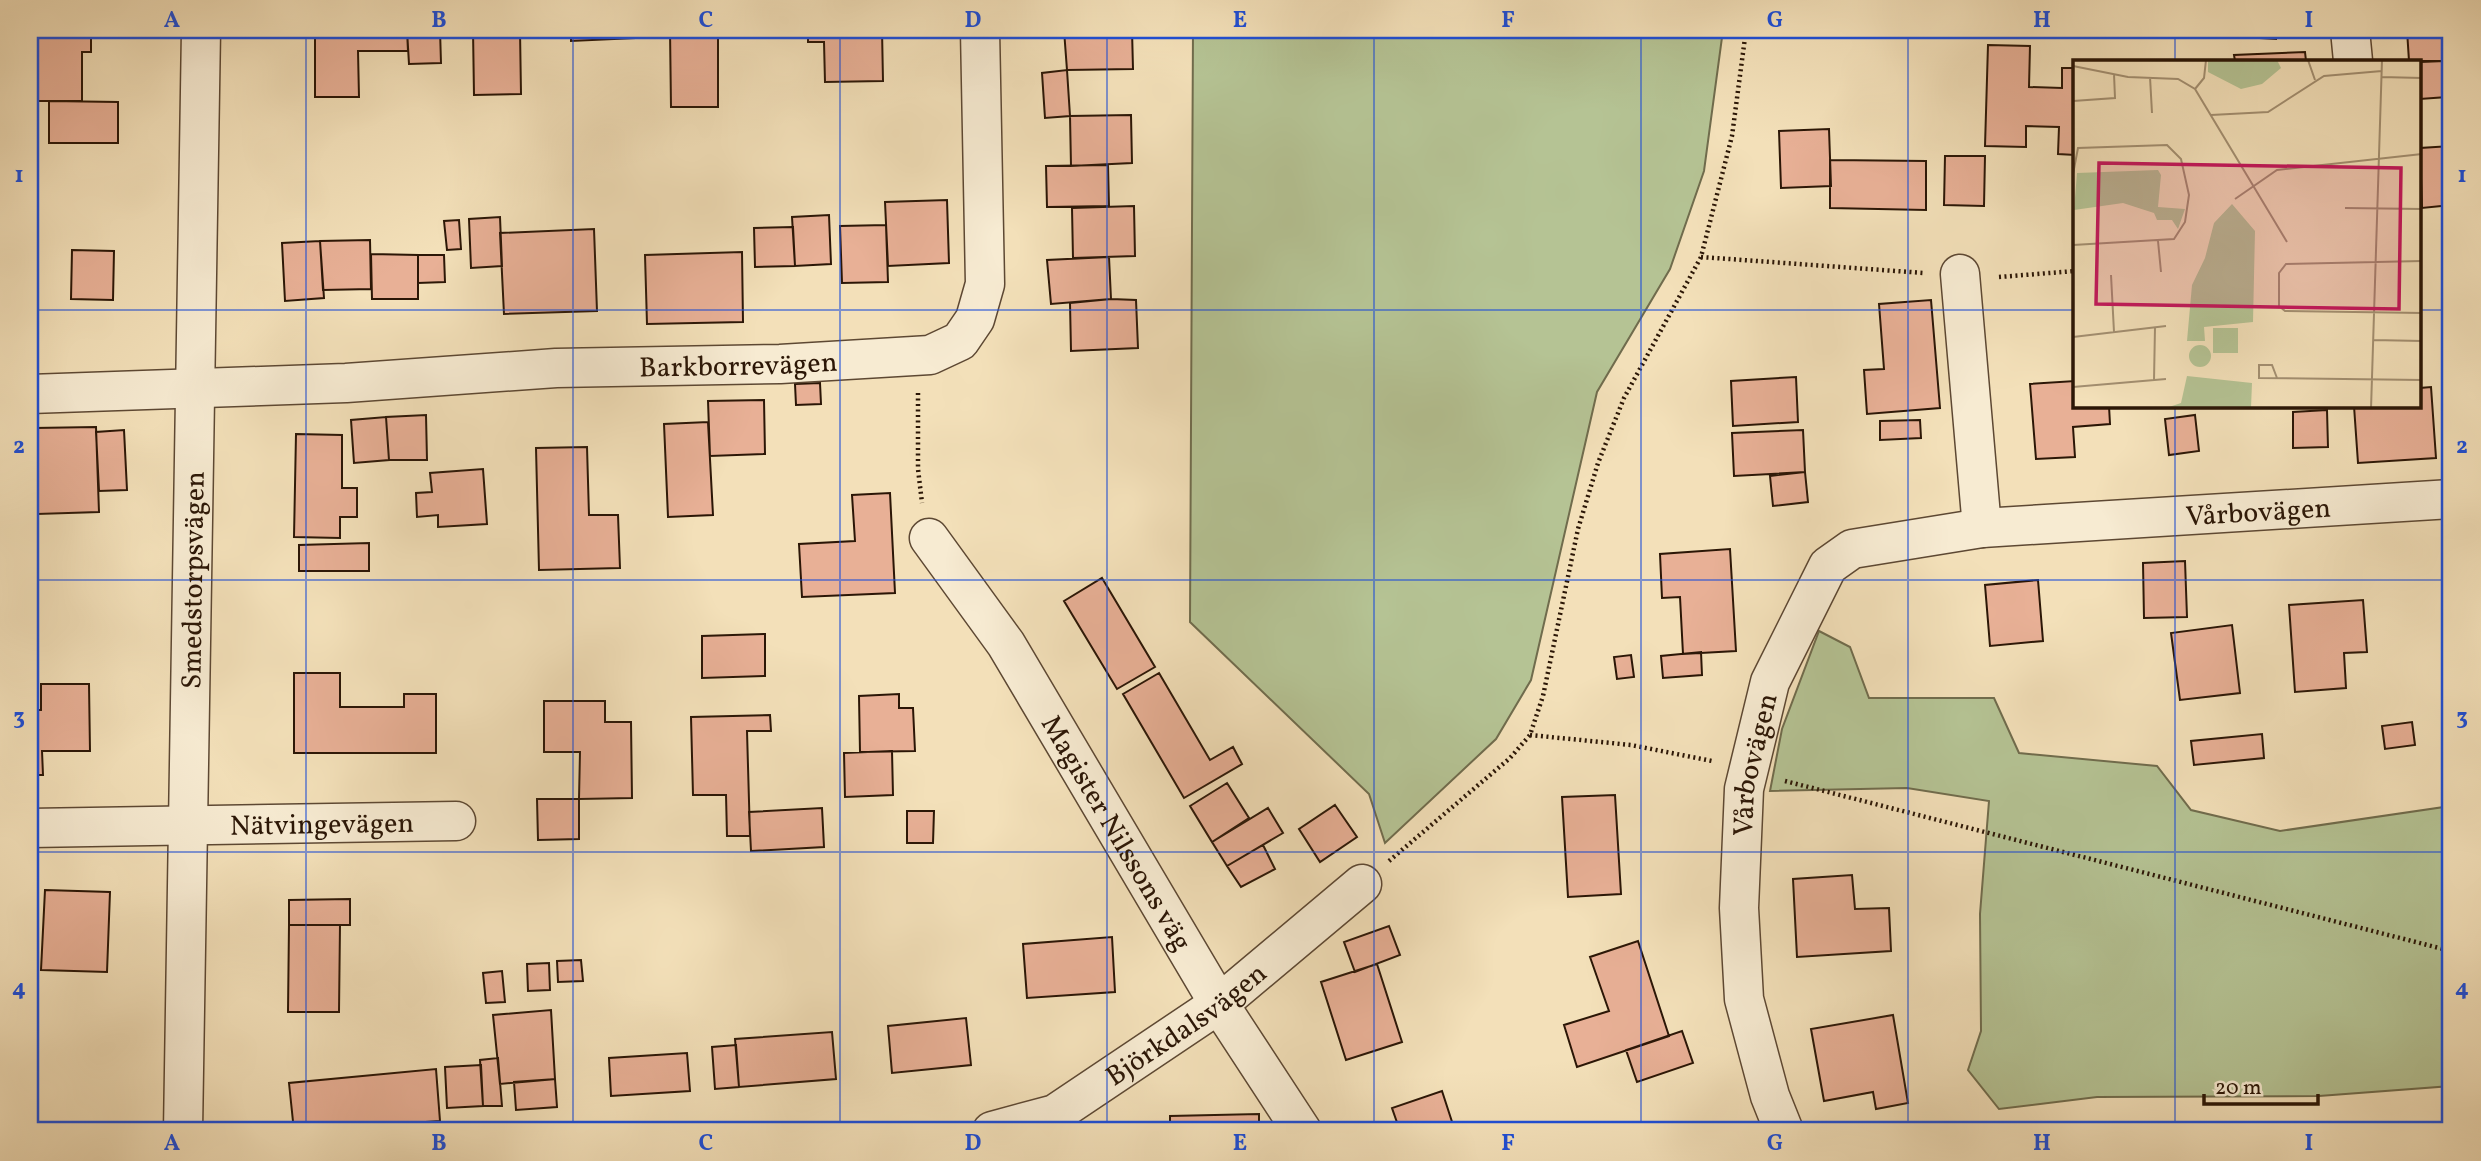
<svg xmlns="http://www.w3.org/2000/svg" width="2481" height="1161" font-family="Vollkorn,serif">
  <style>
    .green { fill: #b5c394; stroke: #706c4d; stroke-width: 2 }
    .building { fill: #e8b096; stroke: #2b1606; stroke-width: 2 }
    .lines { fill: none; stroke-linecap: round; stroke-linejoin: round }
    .minor-casing { stroke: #5d4833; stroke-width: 41 }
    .path { stroke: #2b1606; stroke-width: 4.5; stroke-dasharray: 2 3.5; stroke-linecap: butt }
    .minor { stroke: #f7ebd2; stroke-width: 38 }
    .grid { fill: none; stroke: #1d4ed8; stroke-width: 2; stroke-opacity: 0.55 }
    .labels { text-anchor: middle; stroke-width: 5; stroke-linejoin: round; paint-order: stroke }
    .street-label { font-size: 28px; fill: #2b1606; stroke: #f7ebd2 }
    .inset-road { fill: none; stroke: #a38f71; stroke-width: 2 }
    .view { fill: #c2185b; fill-opacity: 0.15; stroke: #c2185b; stroke-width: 3.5 }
    .inset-edge { fill: none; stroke: #2b1606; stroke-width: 3.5 }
    .neatline { fill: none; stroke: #1d4ed8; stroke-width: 2.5 }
    .grid-label { font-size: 23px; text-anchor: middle; font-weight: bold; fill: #1d4ed8 }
  </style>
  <rect width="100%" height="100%" fill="#f3e0b9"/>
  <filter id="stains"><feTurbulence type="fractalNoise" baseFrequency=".00286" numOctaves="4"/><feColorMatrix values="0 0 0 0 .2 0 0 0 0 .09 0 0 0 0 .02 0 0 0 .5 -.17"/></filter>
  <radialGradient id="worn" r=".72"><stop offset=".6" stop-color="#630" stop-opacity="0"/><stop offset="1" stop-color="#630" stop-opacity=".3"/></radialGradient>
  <path class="green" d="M1193 30H1723L1704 171 1670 269 1597 392 1531 680 1496 739 1385 843 1369 794 1190 622Z
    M1819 631 1850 647 1869 698H1994L2019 753 2157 766 2191 810 2280 831 2451 806V1086L2319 1096 2097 1097 1999 1109 1968 1070 1981 1031 1980 914 1989 801 1907 788 1770 791 1782 729Z"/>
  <path class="building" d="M37 30H91V52H82V101H37Z
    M315 30H407L408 51H358L359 97H315Z
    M407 30H440L441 63 409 64Z
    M473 30H542L520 31 521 94 474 95Z
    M571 30H656L657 37 571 41Z
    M670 30H718V107H671Z
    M808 30H882L883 81 825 82 824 42H808Z
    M1064 30H1132L1133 69 1067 70Z
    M2207 30H2276V39L2207 35Z
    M2407 30H2451V61H2409Z
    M1988 45 2030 46 2029 87 2062 88V68H2075V155L2058 154 2059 127 2026 126V147L1985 146Z
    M2305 52 2306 61H2235L2234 55Z
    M2445 61 2447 97 2420 99V62Z
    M1067 70 1070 116 1045 118 1042 73Z
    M49 101 118 102V143H49Z
    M1131 115 1132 163 1071 166 1070 116Z
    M1829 129 1831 186 1781 188 1779 131Z
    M2451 146V205L2422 208 2420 148Z
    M1945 156H1985L1984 206 1944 205Z
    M1830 160 1926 161V210L1830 208Z
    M1108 165 1109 206 1047 207 1046 166Z
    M947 200 949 263 888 266 885 202Z
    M1134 206 1135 256 1073 258 1072 208Z
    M829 215 831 264 795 266 792 217Z
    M500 217 502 266 471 268 469 219Z
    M459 220 461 249 447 250 444 221Z
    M886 225 888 282 842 283 840 226Z
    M793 227 795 266 755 267 754 228Z
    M594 229 597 311 504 314 500 233Z
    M370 240 371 289 323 290 320 241Z
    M320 241 324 298 285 301 282 243Z
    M72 250 114 251 113 300 71 299Z
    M742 252 743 322 647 324 645 255Z
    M371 254 418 255V299H372Z
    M418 255H444L445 282 418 283Z
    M1109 257 1111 299 1051 304 1047 260Z
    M2444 258H2451V317H2449Z
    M1111 299 1136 300 1138 348 1071 351 1070 303Z
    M1931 300 1940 408 1867 414 1864 370 1884 369 1879 304Z
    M1796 377 1798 422 1733 426 1731 381Z
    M2075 381V406H2109L2110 424 2073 427 2075 457 2036 459 2030 384Z
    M820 383 821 404 796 405 795 384Z
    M2431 387 2436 458 2358 463 2354 406H2420V388Z
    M764 400 765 454 710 456 708 401Z
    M2327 410 2328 447 2293 448V412Z
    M426 415 427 460H389L386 417Z
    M2195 415 2199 451 2169 455 2165 419Z
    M386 417 389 460 354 463 351 420Z
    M1920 420 1921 438 1880 440V421Z
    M708 422 713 515 668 517 664 424Z
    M96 427 99 512 37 514 34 428Z
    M124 430 127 490 99 491 96 432Z
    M1803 430 1805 472 1734 476 1732 433Z
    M296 434 342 435V488H357V517H340V538L294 537Z
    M587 447 589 515H618L620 568 539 570 536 448Z
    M483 469 487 524 438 527V515L417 517 416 493 432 492 430 473Z
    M1805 472 1808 502 1773 506 1770 476Z
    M890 493 895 593 802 597 799 544 855 541 852 495Z
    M369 543V571H299V545Z
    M1730 549 1736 651 1683 654 1680 597 1662 598 1660 554Z
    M2185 561 2187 617 2144 618 2143 563Z
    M1102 578 1155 667 1117 689 1064 601Z
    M2038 580 2043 641 1990 646 1985 585Z
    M2363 600 2367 652 2344 653 2346 688 2295 692 2289 605Z
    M2232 625 2240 693 2180 700 2171 633Z
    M765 634V676L702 678V636Z
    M1701 652 1702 675 1663 678 1661 656Z
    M1631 655 1634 677 1617 679 1614 657Z
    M294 673H340V707H404V694H436V753H294Z
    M1159 673 1210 760 1233 747 1242 764 1184 798 1123 694Z
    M41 684H89L90 751H42L43 775H30V710H41Z
    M899 694V708H913L915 751 860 752 859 696Z
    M544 701H605V722H631L632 798 579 799 580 752H544Z
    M770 715 771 731H747L750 836H727L726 795H693L691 717Z
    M2412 722 2415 745 2385 749 2382 726Z
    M2262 734 2264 758 2194 765 2191 741Z
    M892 751 893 795 845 797 844 753Z
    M1227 783 1249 818 1212 842 1190 806Z
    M1615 795 1621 894 1568 897 1562 797Z
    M537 799H579V839L538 840Z
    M1335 805 1357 837 1320 862 1299 829Z
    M822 808 824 847 751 851 749 812Z
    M1268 808 1283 833 1227 866 1212 842Z
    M907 811H934L933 843H907Z
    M1263 845 1275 869 1241 887 1227 866Z
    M1852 875 1855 909 1889 908 1891 951 1797 957 1793 879Z
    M45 890 110 892 107 972 41 970Z
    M350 899V925H289V900Z
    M289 925H340L339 1012H288Z
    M1389 926 1400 955 1355 972 1344 942Z
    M1112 937 1115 992 1027 998 1023 944Z
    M1638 941 1669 1036 1577 1067 1564 1025 1609 1011 1590 957Z
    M581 960 583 981 558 982 557 961Z
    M549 963 550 990 528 991 527 964Z
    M1377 964 1402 1042 1346 1060 1321 982Z
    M502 971 505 1002 486 1003 483 973Z
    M551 1010 555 1079 500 1084 493 1015Z
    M1893 1015 1908 1103 1876 1109 1873 1092 1824 1101 1811 1029Z
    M966 1018 971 1065 892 1073 888 1026Z
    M1682 1031 1693 1063 1637 1082 1626 1050Z
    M832 1032 836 1079 739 1087 735 1039Z
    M736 1045 739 1087 715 1089 712 1047Z
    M687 1053 690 1091 611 1096 609 1058Z
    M498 1058 502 1106H483L480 1060Z
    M481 1065 483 1106 447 1108 445 1067Z
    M436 1069 440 1121 294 1131 289 1083Z
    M555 1079 557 1107 516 1110 514 1082Z
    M1442 1091 1455 1131H1400L1392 1108Z
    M1259 1114V1131H1170V1116Z"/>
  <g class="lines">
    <g class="minor-casing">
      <g id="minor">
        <path d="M2350 30 2353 61"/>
        <path d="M1960 274 1982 528"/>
        <path id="s1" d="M30 394 346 383 556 368 780 364 930 355 960 341 975 319 985 284 980 30"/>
        <path id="s2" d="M929 538 1006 644 1219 1004 1302 1131"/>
        <path id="s3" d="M30 828 456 821"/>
        <path id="s4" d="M183 1131 201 30"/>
        <path id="s5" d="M992 1131 1055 1114 1219 1004 1362 884"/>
        <path id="s6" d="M1784 1131 1770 1096 1744 999 1739 908 1744 789 1770 682 1828 566 1852 549 1982 528 2451 499"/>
      </g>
    </g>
    <path class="path" d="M1701 257 1924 273
      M1999 277 2075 271
      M918 393V469L922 503
      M1530 735 1631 745 1712 761
      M1785 781 2451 951
      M1389 861 1510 758 1530 735 1543 696 1578 529 1598 463 1624 398 1701 257 1732 136 1746 30"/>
    <use href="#minor" class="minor"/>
  </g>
  <path class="grid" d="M306 30V1131M573 30V1131M840 30V1131M1107 30V1131M1374 30V1131M1641 30V1131M1908 30V1131M2175 30V61M30 310H2075M2420 310H2451M2175 406V1131M30 580H2451M30 852H2451"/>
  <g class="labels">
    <g class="street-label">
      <text dy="10" stroke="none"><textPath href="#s1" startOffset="709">Barkborrevägen</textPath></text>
      <text dy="10" stroke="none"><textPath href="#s6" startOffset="1026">Vårbovägen</textPath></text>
      <text dy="10" stroke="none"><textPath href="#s4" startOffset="551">Smedstorpsvägen</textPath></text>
      <text dy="10" stroke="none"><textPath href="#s6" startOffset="374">Vårbovägen</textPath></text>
      <text dy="10" stroke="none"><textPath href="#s3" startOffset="292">Nätvingevägen</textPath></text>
      <text dy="10" stroke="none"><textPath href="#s2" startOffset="350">Magister Nilssons väg</textPath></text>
      <text dy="10" stroke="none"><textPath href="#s5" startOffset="224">Björkdalsvägen</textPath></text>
    </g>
  </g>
  <g transform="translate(2073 60)">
    <rect width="348" height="348" fill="#f3e0b9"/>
    <path d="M135 0H204L208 8 189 24 168 29 135 12ZM85 110 88 115 85 147 112 149 105 169 99 160H84L81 153 50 143 1 150 4 113ZM159 144 182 171 180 262 131 267 132 281H114L119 225 132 198 141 163ZM140 268H165V293H140ZM116 296a11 11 0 1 1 22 0a11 11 0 1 1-22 0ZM114 316 179 323 178 348H93L108 343Z" fill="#b5c394"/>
    <path class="inset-road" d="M235 0 242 20M0 6 55 17 105 19 122 29 214 182M77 17 79 53M308 17 349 18M122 29 131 18 133 0M0 41 42 38 41 14M138 55 195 52 251 16 309 11M0 114 5 88 94 85 108 99 116 135 112 162 101 179 0 185M162 139 204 110 349 94M272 148 349 149M85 181 88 212M349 201 213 204 206 213V246L212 251 349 253M38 215 41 272M0 277 93 266M300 280 349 281M204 318 199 305H186V318L349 320M81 320 82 267M0 327 93 319M298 349 309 0"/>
    <path class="view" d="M26 103 328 108 326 249 23 244Z"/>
    <rect width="348" height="348" class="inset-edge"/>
  </g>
  <rect width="2481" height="1161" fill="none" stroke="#f3e0b9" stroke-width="77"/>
  <path d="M2204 1094v10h114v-10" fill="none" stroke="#2b1606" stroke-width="3.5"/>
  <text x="2215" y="1094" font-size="21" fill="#2b1606" stroke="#f7ebd2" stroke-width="5" paint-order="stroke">20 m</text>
  <rect x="38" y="38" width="2404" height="1084" class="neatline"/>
  <g class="grid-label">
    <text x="172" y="27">A</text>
    <text x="439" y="27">B</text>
    <text x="706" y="27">C</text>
    <text x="973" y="27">D</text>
    <text x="1240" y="27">E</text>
    <text x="1508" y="27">F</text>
    <text x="1775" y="27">G</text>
    <text x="2042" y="27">H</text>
    <text x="2309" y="27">I</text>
    <text x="19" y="182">1</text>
    <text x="2462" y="182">1</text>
    <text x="19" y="453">2</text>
    <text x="2462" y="453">2</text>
    <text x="19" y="724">3</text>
    <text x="2462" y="724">3</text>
    <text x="19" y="995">4</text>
    <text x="2462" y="995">4</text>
    <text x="172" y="1150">A</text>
    <text x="439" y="1150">B</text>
    <text x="706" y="1150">C</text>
    <text x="973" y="1150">D</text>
    <text x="1240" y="1150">E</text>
    <text x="1508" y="1150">F</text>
    <text x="1775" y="1150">G</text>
    <text x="2042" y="1150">H</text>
    <text x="2309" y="1150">I</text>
  </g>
  <rect width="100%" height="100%" filter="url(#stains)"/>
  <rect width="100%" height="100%" fill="url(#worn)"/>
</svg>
